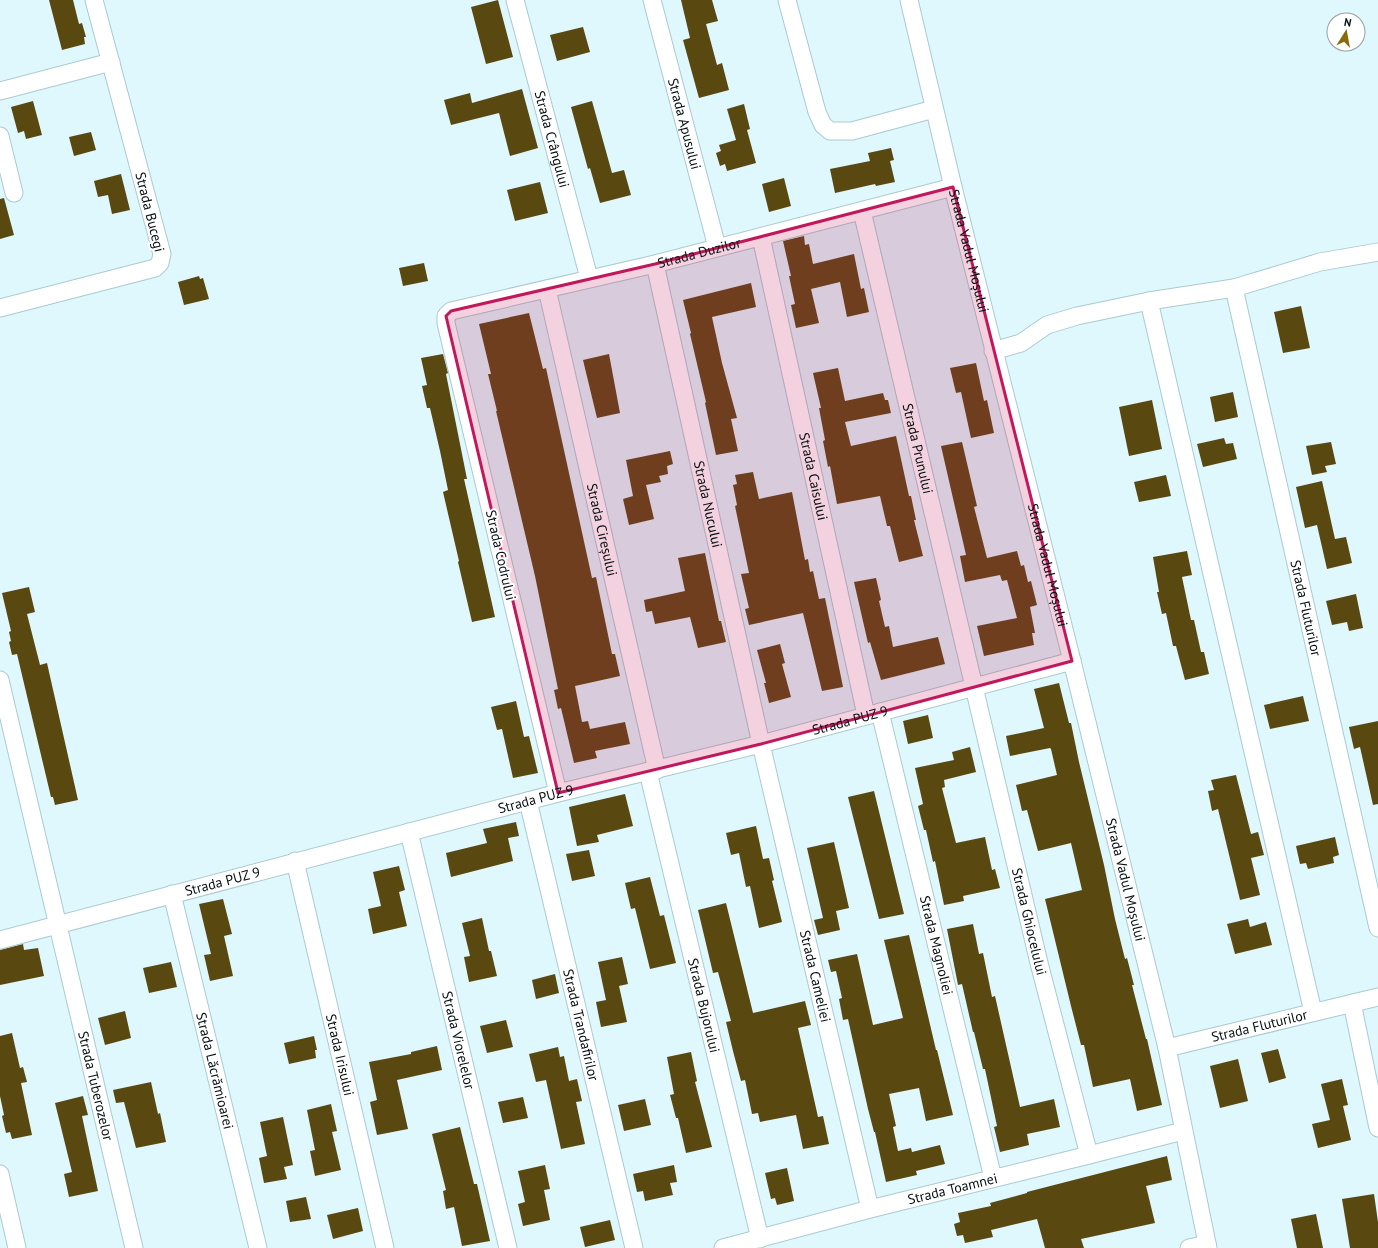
<svg xmlns="http://www.w3.org/2000/svg" width="1378" height="1248" font-family="'PT Sans',sans-serif">
  <style>
    .building { fill: #5a4811 }
    .lines { fill: none; stroke-linecap: round; stroke-linejoin: round }
    .street-casing { stroke: #abcad0; stroke-width: 19 }
    .street { stroke: #fff; stroke-width: 17 }
    .marked { fill: #c2185b; fill-opacity: 0.2; stroke: #c2185b; stroke-width: 3; stroke-linejoin: round }
    .labels { text-anchor: middle; stroke-width: 4; stroke-linejoin: round; paint-order: stroke }
    .street-label { font-size: 14px; fill: #050f11; stroke: #fff }
  </style>
  <rect width="100%" height="100%" fill="#def8fd"/>
  <path class="building" d="M49 0H73L79 24 82 23 86 37H84L85 44 62 50Z
    M498 0 513 57 486 64 471 7Z
    M681 0H712L718 21 706 24 717 65 722 63 729 90 699 98 683 40 690 38Z
    M583 27 590 52 557 61 550 35Z
    M522 89 538 148 510 156 499 113 451 125 444 100 470 93 472 103Z
    M33 101 42 135 26 139 24 131 18 133 11 107Z
    M592 101 612 173 624 170 631 195 600 203 590 168 588 169 571 107Z
    M744 104 750 129 747 130 756 163 727 171 725 164 720 166 716 153 721 151 719 145 736 140 727 109Z
    M91 132 96 150 74 156 69 137Z
    M891 148 894 160 890 161 895 182 876 186 875 184 835 193 830 169 870 161 868 153Z
    M121 174 130 210 112 214 108 195 98 197 94 181Z
    M784 178 791 206 769 212 762 184Z
    M540 182 548 213 515 221 507 190Z
    M4 198 14 235 0 239V199Z
    M804 236 805 245 809 244 813 264 854 254 861 289 864 288 869 312 847 317 840 282 811 289 819 323 796 328 791 305 795 304 789 276H791L783 241Z
    M424 263 428 281 403 286 399 268Z
    M199 276 200 279 203 278 209 299 184 305 178 282Z
    M751 283 756 307 712 317 722 363 737 418 731 419 738 451 716 455 705 403 706 402 690 334 691 333 683 300Z
    M1301 306 1310 348 1283 353 1274 312Z
    M529 313 543 369 546 368 592 578 596 577 612 654H615L620 676 575 686 582 722 588 721 590 729 625 722 630 744 595 751 597 758 574 763 561 708 558 709 554 690 558 689 535 576 496 411H497L488 374H491L479 324Z
    M443 354 448 373 446 374 467 479H464L495 617 472 622 458 562 459 561 443 492 448 490 440 451 430 408H427L422 386 427 385 421 358Z
    M609 354 620 413 597 418 583 360Z
    M976 363 984 401 987 400 994 433 971 438 961 392 956 393 950 368Z
    M838 368 845 401 883 393 885 400H888L891 413 845 422 851 446 896 436 909 496H911L916 520H914L923 556 899 562 890 526H887L880 496 837 504 830 466 828 467 823 441 825 440 819 408H821L813 373Z
    M1233 392 1238 417 1215 422 1210 397Z
    M1152 400 1162 449 1129 456 1119 407Z
    M1224 438 1226 444 1233 443 1237 459 1203 467 1197 444Z
    M962 442 977 506 974 507 987 558 1017 551 1021 566 1024 565 1028 582 1031 581 1037 605 1030 607 1035 633H1032L1034 645 984 656 977 626 1017 618 1007 580 1002 581 1000 575 965 582 960 556 966 555 941 446Z
    M1331 442 1336 464 1325 466 1327 472 1312 475 1306 446Z
    M670 451 673 464 667 466 668 474 659 476 661 482 646 485 654 519 629 525 623 499 633 496 626 460Z
    M753 472 759 499 792 492 805 560 808 559 810 572 813 571 819 599 825 598 843 687 822 691 803 613 749 625 745 609 749 608 741 574 749 573 735 506 737 505 733 485 737 484 735 475Z
    M1166 475 1171 496 1139 502 1134 482Z
    M1322 481 1335 539 1346 537 1352 563 1327 569 1317 525 1305 528 1296 487Z
    M1187 551 1192 575 1182 577 1191 620H1194L1201 652H1204L1209 674 1185 680 1176 646H1173L1166 613 1162 614 1157 592H1159L1153 557Z
    M705 553 719 621H721L726 642 698 648 690 617 655 624 652 611 646 612 644 600 685 591 678 558Z
    M876 578 881 600 879 601 885 627 889 626 893 647 938 637 945 664 881 680 870 642 868 643 854 582Z
    M29 587 35 612 27 614 40 665 47 663 78 800 55 805 53 797H51L17 654 12 655 9 642 11 641 9 632 11 631 2 593Z
    M1356 594 1363 628 1349 631 1347 622 1332 625 1326 601Z
    M780 644 785 663 782 664 791 697 769 703 764 683H766L757 650Z
    M1059 683 1069 723H1071L1079 762 1104 865 1115 919 1125 959 1127 958 1134 985H1132L1146 1039H1147L1162 1105 1137 1111 1130 1079 1093 1087 1084 1045H1081L1071 1006 1045 899 1082 890 1071 843 1038 851 1027 810 1022 811 1016 785 1057 775 1051 749 1050 748 1010 756 1006 736 1044 728 1034 689Z
    M1303 696 1309 721 1270 729 1264 705Z
    M516 701 524 737 529 736 538 773 513 778 502 729 497 730 491 707Z
    M928 715 933 738 908 744 903 721Z
    M1378 721V804L1373 805 1360 747 1354 749 1349 727Z
    M970 747 976 772 944 780 945 787 942 788 956 843 985 837 992 870 995 869 1000 888 963 896 964 901 944 905 935 861 933 862 926 830H924L918 806 923 804 915 768 954 760 952 752Z
    M1236 775 1251 834 1258 832 1264 855 1251 858 1260 895 1240 900 1218 809 1212 811 1208 791 1214 790 1211 780Z
    M874 791 904 914 879 919 848 797Z
    M625 794 633 826 597 835 599 842 577 846 569 807Z
    M516 822 519 836 508 838 513 861 451 877 446 853 487 843 483 829Z
    M756 826 763 859 769 858 774 880 772 881 782 922 759 928 750 886 746 887 739 853 731 855 726 833Z
    M1335 837 1339 855 1333 857 1334 863 1308 869 1306 863 1300 864 1296 846Z
    M834 842 849 908 836 911 840 930 818 935 814 920 823 918 807 848Z
    M589 850 595 876 572 881 566 854Z
    M399 866 405 890 399 892 407 926 373 934 368 909 381 906 373 872Z
    M650 877 660 916 664 915 676 963 650 969 635 908 631 909 625 883Z
    M223 899 232 934 224 936 233 976 210 981 204 955 211 954 199 904Z
    M726 903 753 1013 805 1001 811 1025 798 1028 818 1117 823 1116 829 1144 803 1149 796 1115 760 1122 758 1113 752 1114 745 1080 741 1081 733 1051 726 1022 731 1021 718 972 713 973 698 910Z
    M482 918 489 951H491L497 976 469 982 464 957 470 956 462 923Z
    M1248 919 1250 927 1266 922 1272 945 1235 954 1227 924Z
    M973 924 979 954 983 953 992 997 995 996 1020 1107 1054 1099 1060 1127 1027 1134 1029 1145 1000 1152 994 1127 997 1126 985 1069H983L974 1032H973L962 984 958 985 947 929Z
    M909 935 936 1050H937L953 1115 926 1121 919 1088 889 1094 896 1126 893 1127 898 1151 911 1148 912 1152 940 1145 945 1164 916 1171 917 1175 886 1182 875 1132H874L868 1109 848 1019 843 1020 839 999 842 998 836 971 831 972 828 960 857 954 873 1025 903 1018 884 940Z
    M23 944 24 950 38 948 44 976 0 985V950Z
    M622 957 628 984 619 986 627 1022 601 1027 596 1002 606 1000 598 962Z
    M171 962 177 987 149 993 143 968Z
    M555 974 559 993 536 999 532 980Z
    M125 1011 131 1038 105 1045 98 1018Z
    M506 1020 513 1047 487 1053 480 1026Z
    M12 1033 20 1068 23 1067 27 1082 21 1083 32 1135 12 1139 10 1132 6 1133 2 1116 4 1115 0 1096V1036Z
    M314 1036 317 1050H315L316 1058 289 1064 284 1043Z
    M437 1046 442 1070 397 1080 408 1129 377 1135 370 1102 377 1100 369 1062 411 1054V1052Z
    M558 1047 560 1057 564 1056 569 1081 577 1079 582 1101 576 1102 585 1144 561 1149 546 1080 536 1082 529 1054Z
    M1278 1049 1286 1078 1269 1083 1261 1053Z
    M691 1052 697 1081 695 1082 712 1147 686 1153 678 1118H676L670 1095 674 1094 667 1057Z
    M1238 1059 1248 1101 1220 1108 1210 1066Z
    M1342 1079 1348 1105 1343 1106 1351 1140 1318 1148 1312 1124 1330 1120 1321 1084Z
    M151 1082 158 1114 160 1113 166 1142 136 1148 124 1102 116 1103 113 1090Z
    M83 1096 88 1115 82 1116 98 1191 69 1197 64 1174 72 1172 55 1103Z
    M523 1097 528 1118 503 1123 498 1102Z
    M645 1099 651 1125 624 1131 618 1105Z
    M331 1104 337 1131 332 1132 341 1170 315 1176 310 1151 315 1150 307 1110Z
    M283 1117 293 1165 284 1167 287 1179 264 1183 259 1158 267 1156 260 1122Z
    M460 1127 474 1184H477L490 1241 462 1246 454 1207 446 1209 443 1191 446 1190 432 1134Z
    M1167 1156 1172 1180 1146 1186 1155 1223 1081 1239 1084 1248H1045L1037 1219 991 1230 993 1237 965 1243 963 1235 957 1236 954 1224 960 1222 958 1213 991 1206 990 1203 1027 1193V1192Z
    M545 1165 550 1189 544 1190 550 1220 523 1226 518 1204 525 1202 518 1171Z
    M674 1165 677 1182 670 1183 673 1195 645 1201 643 1191 637 1192 633 1174Z
    M787 1168 794 1201 777 1205 775 1198 771 1199 765 1173Z
    M1374 1194 1378 1222V1248H1350L1342 1199Z
    M306 1197 311 1219 290 1222 286 1201Z
    M358 1208 363 1231 333 1239 327 1215Z
    M1316 1214 1323 1248H1297L1291 1219Z
    M610 1220 615 1240 585 1247 580 1227Z"/>
  <g class="lines">
    <g class="street-casing">
      <g id="street">
        <path id="s1" d="M515 0 589 278"/>
        <path id="s2" d="M652 0 717 247"/>
        <path d="M787 0 817 112 823 125 830 131H852L934 109"/>
        <path id="s3" d="M909 0 953 187 1072 661 1167 1048 1208 1248"/>
        <path d="M0 91 111 62"/>
        <path d="M0 136 14 193"/>
        <path id="s4" d="M862 211 1039 963 1089 1155"/>
        <path id="s5" d="M761 237 866 715"/>
        <path id="s6" d="M655 264 761 744 870 1209"/>
        <path id="s7" d="M1234 288 1378 928"/>
        <path id="s8" d="M547 289 657 770"/>
        <path d="M1149 301 1313 1012"/>
        <path d="M0 308 155 268 160 263 162 254 94 0"/>
        <path d="M993 351 1021 343 1047 325 1077 316 1149 301 1234 288 1320 262 1378 252"/>
        <path id="s9" d="M0 680 134 1248"/>
        <path id="s10" d="M880 712 993 1178"/>
        <path id="s11" d="M648 772 760 1239"/>
        <path id="s12" d="M558 793 446 323V316L451 311 655 264 953 187"/>
        <path id="s13" d="M528 801 634 1248"/>
        <path id="s14" d="M409 832 508 1248"/>
        <path id="s15" d="M295 861 385 1248"/>
        <path id="s16" d="M172 894 258 1248"/>
        <path id="s17" d="M0 940 558 793 761 744 1072 661"/>
        <path d="M1352 1003 1378 1128"/>
        <path id="s18" d="M1167 1048 1378 997"/>
        <path d="M0 1174 17 1248"/>
        <path id="s19" d="M723 1248 870 1209 1089 1155 1183 1131"/>
        <path d="M1189 1248 1207 1244"/>
      </g>
    </g>
    <use href="#street" class="street"/>
  </g>
  <path class="marked" d="M953 187 1072 661 761 744 558 793 446 316 451 311 655 264Z"/>
  <g class="labels">
    <g class="street-label">
      <text dy="5" stroke="none"><textPath href="#s2" startOffset="128">Strada Apusului</textPath></text>
      <text dy="5" stroke="none"><textPath href="#s1" startOffset="144">Strada Crângului</textPath></text>
      <text transform="translate(150 212) rotate(76)" y="5">Strada Bucegi</text>
      <text dy="5" stroke="none"><textPath href="#s3" startOffset="258">Strada Vadul Moșului</textPath></text>
      <text dy="5" stroke="none"><textPath href="#s12" startOffset="752">Strada Duzilor</textPath></text>
      <text dy="5" stroke="none"><textPath href="#s4" startOffset="244">Strada Prunului</textPath></text>
      <text dy="5" stroke="none"><textPath href="#s5" startOffset="245">Strada Caisului</textPath></text>
      <text dy="5" stroke="none"><textPath href="#s6" startOffset="246">Strada Nucului</textPath></text>
      <text dy="5" stroke="none"><textPath href="#s8" startOffset="247">Strada Cireșului</textPath></text>
      <text transform="translate(501 555) rotate(77)" y="5">Strada Codrului</text>
      <text dy="5" stroke="none"><textPath href="#s3" startOffset="582">Strada Vadul Moșului</textPath></text>
      <text dy="5" stroke="none"><textPath href="#s7" startOffset="328">Strada Fluturilor</textPath></text>
      <text dy="5" stroke="none"><textPath href="#s17" startOffset="878">Strada PUZ 9</textPath></text>
      <text dy="5" stroke="none"><textPath href="#s17" startOffset="554">Strada PUZ 9</textPath></text>
      <text dy="5" stroke="none"><textPath href="#s3" startOffset="906">Strada Vadul Moșului</textPath></text>
      <text dy="5" stroke="none"><textPath href="#s17" startOffset="230">Strada PUZ 9</textPath></text>
      <text dy="5" stroke="none"><textPath href="#s4" startOffset="730">Strada Ghiocelului</textPath></text>
      <text dy="5" stroke="none"><textPath href="#s10" startOffset="240">Strada Magnoliei</textPath></text>
      <text dy="5" stroke="none"><textPath href="#s6" startOffset="730">Strada Cameliei</textPath></text>
      <text dy="5" stroke="none"><textPath href="#s11" startOffset="240">Strada Bujorului</textPath></text>
      <text dy="5" stroke="none"><textPath href="#s13" startOffset="230">Strada Trandafirilor</textPath></text>
      <text dy="5" stroke="none"><textPath href="#s18" startOffset="95">Strada Fluturilor</textPath></text>
      <text dy="5" stroke="none"><textPath href="#s14" startOffset="214">Strada Viorelelor</textPath></text>
      <text dy="5" stroke="none"><textPath href="#s15" startOffset="199">Strada Irisului</textPath></text>
      <text dy="5" stroke="none"><textPath href="#s16" startOffset="182">Strada Lăcrămioarei</textPath></text>
      <text dy="5" stroke="none"><textPath href="#s9" startOffset="417">Strada Tuberozelor</textPath></text>
      <text dy="5" stroke="none"><textPath href="#s19" startOffset="237">Strada Toamnei</textPath></text>
    </g>
  </g>
  <g transform="translate(1346 32) rotate(11)"><circle r="19" fill="#ffffff" stroke="#9b9fa0"/>
  <path d="M0-3L7 15L0 10L-7 15Z" fill="#886c0a"/>
  <text y="-6" font-size="11" font-weight="bold" text-anchor="middle" fill="#050f11">N</text>
  </g>
</svg>
